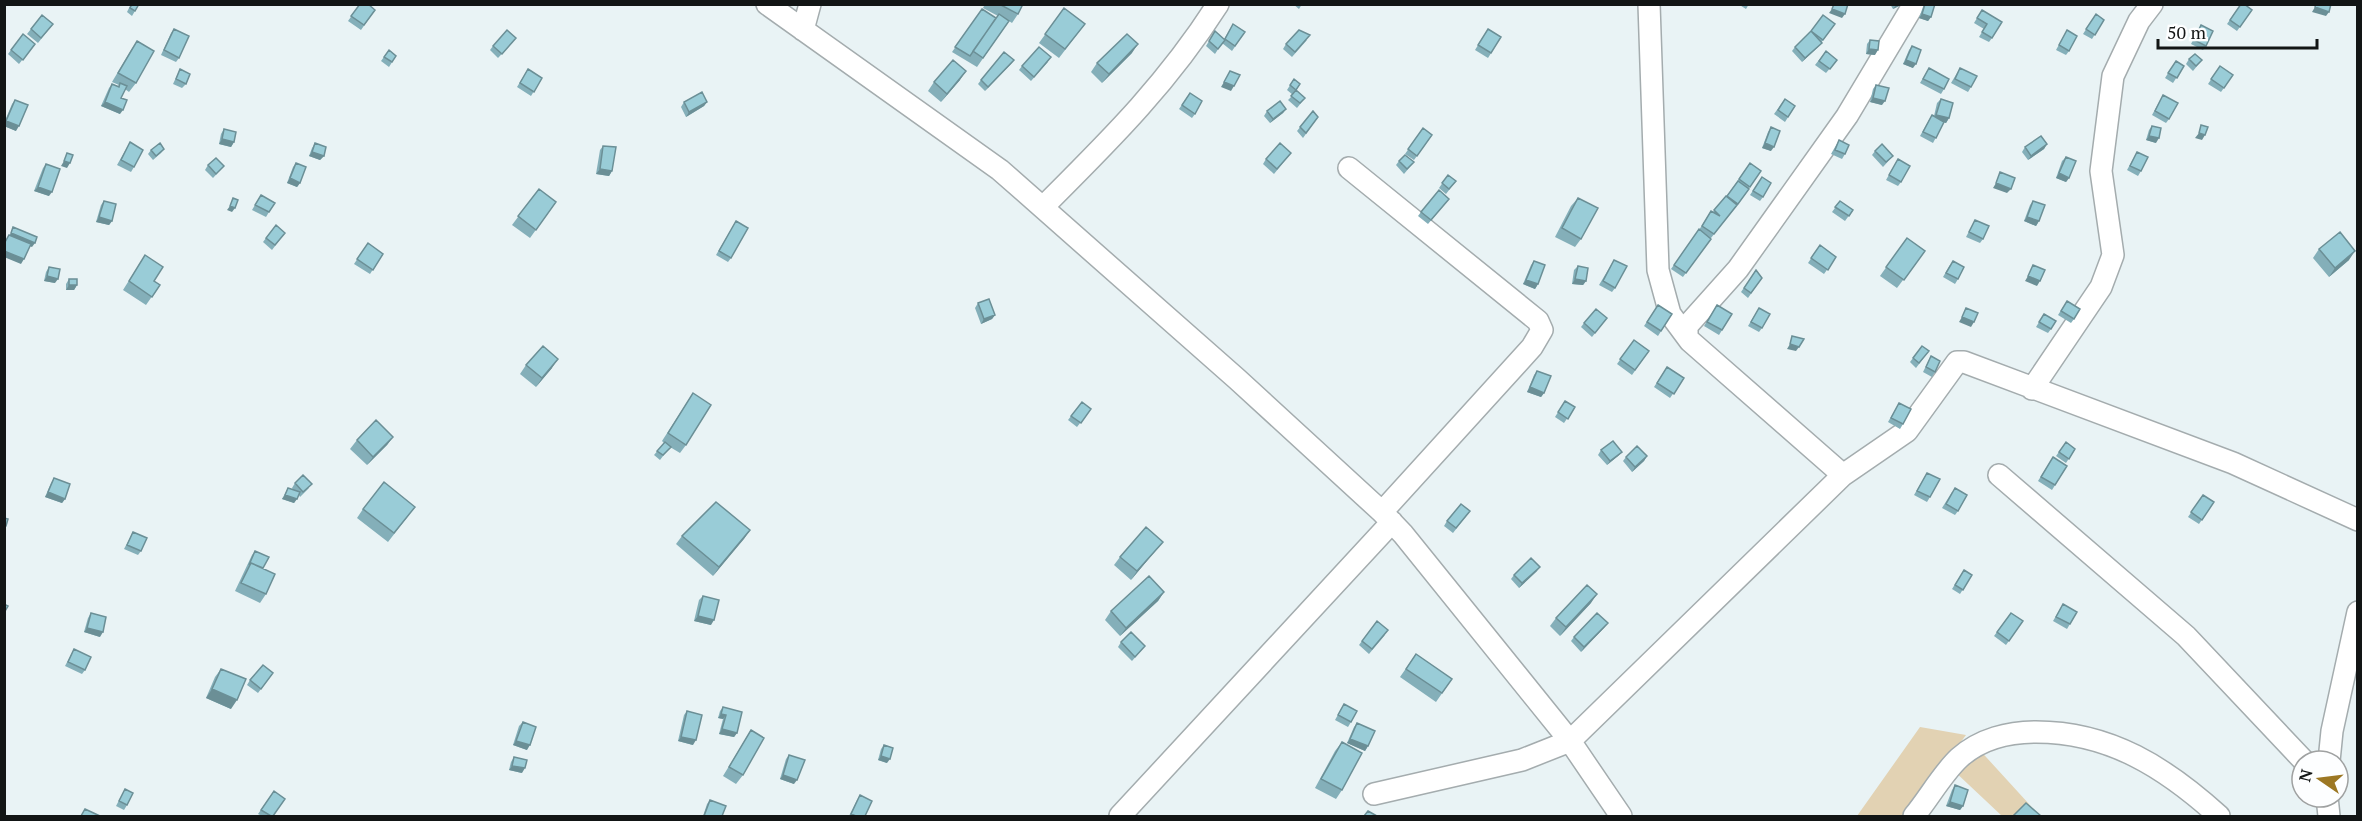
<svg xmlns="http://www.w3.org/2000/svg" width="2362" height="821" font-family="'PT Serif',serif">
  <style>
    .green { fill: #e2d2b3 }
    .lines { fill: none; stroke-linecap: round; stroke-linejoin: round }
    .minor-casing { stroke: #a4acae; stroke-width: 24 }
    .minor { stroke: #fff; stroke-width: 21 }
    .wall { fill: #84afb9 }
    .shaded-wall { fill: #6b8f96 }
    .building { fill: #99ccd7; stroke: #6b8f96; stroke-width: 1.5 }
  </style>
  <rect width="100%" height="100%" fill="#e9f3f5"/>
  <path class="green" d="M1920 727 1966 735 1906 816H1857Z
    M1976 746 2040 816H2002L1952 769Z"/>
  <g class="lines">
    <g class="minor-casing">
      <path id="minor" d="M767 4 1000 170 1237 379 1382 512 1403 534 1570 741 1621 816
        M1649 4 1658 270 1670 314 1690 341 1843 475
        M803 30 810 4
        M1349 168 1538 321 1542 330 1532 347 1382 512
        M1044 206C1110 140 1167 84 1218 4
        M1687 334V326L1738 269 1847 116 1914 4
        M2032 389 2101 287 2113 255 2101 171 2113 76 2139 21 2152 4
        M1999 475 2186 636 2304 761
        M2329 761 2332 731 2358 612
        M1374 794 1522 760 1570 741 1843 475 1907 431 1957 362H1964L2233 463 2358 520
        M2327 797 2329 816
        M1120 816 1392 522
        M1914 816C1929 798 1942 774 1959 758 1980 739 2009 732 2036 732 2110 732 2166 768 2219 816"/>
    </g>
    <use href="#minor" class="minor"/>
  </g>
  <path class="wall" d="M131 4H139L132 16 127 12Z
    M360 4 375 10 361 30 348 21Z
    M985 4H1023L1018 14 1012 23 1009 21 977 67 952 52 982 9 996 18 998 16 983 8Z
    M1293 4H1302L1299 9Z
    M1738 4H1749L1746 9Z
    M1890 4H1903L1893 9Z
    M1924 4H1935L1931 17 1928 21 1919 18Z
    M2241 4 2252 10 2237 31 2227 24Z
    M1064 8 1085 24 1059 58 1039 43Z
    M1982 10 1992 38 1989 42 1979 37 1984 29 1974 23Z
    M2096 14 2104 20 2092 39 2083 34Z
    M42 15 53 24 38 43 27 34Z
    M1233 24 1245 32 1232 51 1222 43 1215 54 1206 46 1215 31 1224 39Z
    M1835 24 1818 47 1802 62 1792 51 1795 47 1811 31Z
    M2201 25 2206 46 2203 50 2191 44Z
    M174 29 179 58 176 62 161 55 171 33Z
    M1488 29 1501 37 1488 58 1475 50Z
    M2067 30 2069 51 2066 55 2056 50Z
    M23 34 35 44 19 64 8 54Z
    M1307 40 1292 57 1283 49 1286 44Z
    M1870 40 1875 55 1866 54 1867 44Z
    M137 41 136 83 129 92 125 89 121 98 120 114 101 106 109 88 112 84 118 86 119 85 112 82 131 50Z
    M513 42 498 58 490 50 493 46Z
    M1912 46 1913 68 1903 64 1909 50Z
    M389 50 396 56 389 67 381 61Z
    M1826 51 1837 60 1826 73 1815 65Z
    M1132 53 1102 83 1091 72 1097 63Z
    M2189 59 2202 60 2193 71 2186 64Z
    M1014 60 985 91 978 84 981 80Z
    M2176 61 2184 66 2173 83 2165 78Z
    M1048 62 1031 81 1019 70 1022 66Z
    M2220 66 2233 75 2221 92 2208 84Z
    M1929 68 1944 89 1941 94 1920 83Z
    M1960 68 1971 87 1968 92 1951 83Z
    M180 69 186 84 182 88 173 84Z
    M528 69 542 78 531 96 517 87Z
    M1294 79 1300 84 1294 93 1305 98 1297 108 1288 100 1293 95 1287 90Z
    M960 80 941 102 928 91 934 82Z
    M1876 85 1882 105 1870 102 1873 89Z
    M1190 93 1195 114 1192 118 1179 109Z
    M2163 95 2169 119 2166 123 2152 115Z
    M1785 99 1795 106 1785 122 1774 114Z
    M1941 99 1949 118 1946 123 1944 122 1933 143 1920 136 1929 120 1932 115 1934 116 1937 103Z
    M15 100 16 131 4 126V123L12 104Z
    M684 102H707L704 106 686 117 681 107Z
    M1286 109 1283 113 1270 123 1264 116 1267 111Z
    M1313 111 1318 117 1303 138 1297 131Z
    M2152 126 2156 143 2146 140 2149 130Z
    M1771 127V151L1762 148 1768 132Z
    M1423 128 1432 135 1414 160 1405 154Z
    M224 129 234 142 231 147 219 144 221 134Z
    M1839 140 1845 154 1842 159 1831 154Z
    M130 142 134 167 131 172 117 165Z
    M315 143 324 156 320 160 309 156 312 148Z
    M2047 144 2044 149 2028 160 2022 152 2025 147Z
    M603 146 612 171 609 176 596 174 600 150Z
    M164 149 161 153 153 160 148 154 151 150Z
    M1875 151 1893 156 1883 167 1872 155Z
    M2137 152 2141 171 2138 176 2127 170Z
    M1291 153 1274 174 1263 164 1266 159Z
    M2066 157 2069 178 2066 182 2056 178 2062 161Z
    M1898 159 1901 182 1898 186 1886 180Z
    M1399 161 1414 162 1404 174 1396 165Z
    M296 163 300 183 297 187 287 183 293 167Z
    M1750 163 1761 171 1735 208 1711 238 1683 277 1671 269 1699 230 1711 211 1713 212 1727 196Z
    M46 164 49 196 34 191 43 168Z
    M208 165 224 166 213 178 205 170Z
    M1448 175 1456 181 1446 194 1439 188Z
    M1762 177 1763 197 1760 201 1750 195Z
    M539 189 556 202 530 238 512 225Z
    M261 195 269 212 266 217 252 210Z
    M1578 198 1581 239 1575 247 1555 237 1571 206Z
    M104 201 112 221 109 225 96 222 101 205Z
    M1840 201 1853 210 1845 221 1832 212Z
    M2033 201 2039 221 2036 226 2024 221 2030 205Z
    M1446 203 1428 224 1418 216 1421 212Z
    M1975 220 1983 239 1980 243 1966 237Z
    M736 221 731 258 728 262 716 255Z
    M285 233 272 250 263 242 266 238Z
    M1907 238 1925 251 1897 288 1880 276Z
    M368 243 383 254 370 274 354 264Z
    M1820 245 1836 257 1824 274 1808 263Z
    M2319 249 2349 260 2329 277 2313 258Z
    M145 255 154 281 160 285 146 305 123 290Z
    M1614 260 1615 288 1612 292 1599 285Z
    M1534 261 1538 284 1535 289 1523 284 1531 265Z
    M1950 265 1958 279 1955 284 1943 277Z
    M1578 266 1586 281 1583 285 1572 284 1574 270Z
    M49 267 55 283 44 281 46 272Z
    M1756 270 1762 278 1748 298 1741 292Z
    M69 279 77 285 74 290H66V284Z
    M2067 301 2074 319 2071 323 2058 315Z
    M978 303 995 315 992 319 981 324 975 308Z
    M1658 305 1672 314 1658 336 1644 326Z
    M1717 305 1732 314 1719 335 1704 326Z
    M1759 308 1762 328 1759 332 1748 326Z
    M2044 314 2051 329 2048 333 2036 327Z
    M1604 322 1592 337 1581 327 1584 323Z
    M1634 340 1649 351 1632 375 1617 364Z
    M1922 346 1929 351 1916 368 1910 362Z
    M1931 356 1935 372 1932 377 1923 372Z
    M526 365 552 368 536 387 520 374Z
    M1667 367 1684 378 1670 398 1654 387Z
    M1537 371 1544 393 1541 397 1527 392 1534 375Z
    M693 393 686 445 680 453 670 447 660 460 654 455 664 443 662 441Z
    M1565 401 1575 407 1564 423 1555 417Z
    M1082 402 1091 409 1077 427 1068 420Z
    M1899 403 1903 424 1900 429 1888 422Z
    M393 437 387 445 367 465 350 449 357 440Z
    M2066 442 2075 449 2066 463 2056 456Z
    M1601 450 1622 452 1618 456 1607 465 1598 455Z
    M1647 456 1644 461 1632 472 1623 461 1626 457Z
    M2053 457 2067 466 2052 490 2038 481Z
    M1927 473 1930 497 1927 502 1914 495Z
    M54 478 65 499 62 503 45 497 51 483Z
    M295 483 309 488 300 497 299 495 294 503 282 499 288 488 293 490 292 488Z
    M1952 492 1958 511 1955 515 1942 508Z
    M2203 495 2214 502 2199 524 2188 517Z
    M363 509 409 515 388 542 357 518Z
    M1470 511 1453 533 1444 526 1447 521Z
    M750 530 713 576 676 544 682 536Z
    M133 532 141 551 138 555 124 549Z
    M1163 542 1156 550 1131 580 1114 565 1120 557Z
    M255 551 266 594 260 603 235 591 252 555Z
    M1964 570 1972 575 1960 594 1952 589Z
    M1537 571 1519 588 1511 579 1514 575Z
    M1164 592 1158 601 1120 636 1105 620 1111 611Z
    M703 596 711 625 694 621 699 600Z
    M1591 603 1560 636 1550 626 1556 618Z
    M2063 604 2070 624 2067 629 2053 621Z
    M91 613 100 637 84 632 88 618Z
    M2011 613 2023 621 2006 645 1994 636Z
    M1608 623 1581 652 1571 641 1574 637Z
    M1385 635 1369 654 1359 645 1362 641Z
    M1121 642 1145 646 1132 661 1118 647Z
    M74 649 85 670 82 674 65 666Z
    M1416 654 1452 679 1436 702 1400 677Z
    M221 669 231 709 206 698 215 677Z
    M273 673 258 693 247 685 250 680Z
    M1344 704 1351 722 1348 727 1335 720Z
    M723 707 737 733 734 737 719 734 723 719 718 718 720 711Z
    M687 711 693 745 678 741 684 715Z
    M523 722 527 750 513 745 519 726Z
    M1357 723 1368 746 1365 751 1347 743 1354 727Z
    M751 730 743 775 736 784 723 776Z
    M1342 742V790L1336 799 1315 788 1335 751Z
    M884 745 887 763 878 760 881 749Z
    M789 755 794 784 780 779 786 759Z
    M514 757 522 773 509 770 511 762Z
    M1955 785 1963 806 1960 810 1946 806 1952 790Z
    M125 789 127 805 124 810 116 806Z
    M274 791 273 816H262L258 814Z
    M860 795 865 816H849L857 800Z
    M710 800 722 816H703L707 804Z"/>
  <path class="shaded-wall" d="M1897 4H1903L1893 9 1896 5Z
    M2315 7 2329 12 2326 16 2312 12Z
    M1832 9 1845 14 1842 18 1829 13Z
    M1922 14 1931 17 1928 21 1919 18Z
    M1822 43 1818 47 1802 62 1805 58Z
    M1138 44 1132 53 1102 83 1109 74Z
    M1869 49 1878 50 1875 55 1866 54Z
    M1014 60 1011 64 985 91 988 87Z
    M1906 60 1916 64 1913 68 1903 64Z
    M966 71 960 80 941 102 947 94Z
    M1224 82 1234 86 1231 91 1221 87Z
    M1873 98 1885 101 1882 105 1870 102Z
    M105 102 123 110 120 114 101 106Z
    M707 102 704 106 686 117 689 112Z
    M1286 109 1283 113 1270 123 1273 119Z
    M1936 115 1949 118 1946 123 1933 119Z
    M6 121 19 126 16 131 4 126V124Z
    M2199 133 2205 135 2202 140 2195 138Z
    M2149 136 2159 138 2156 143 2146 140Z
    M222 139 234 142 231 147 219 144Z
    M1765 143 1774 147 1771 151 1762 148Z
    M2047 144 2044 149 2028 160 2031 156Z
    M312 152 324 156 320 160 309 156Z
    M64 161 70 163 67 168 61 166Z
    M600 169 612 171 609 176 596 174Z
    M2059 173 2069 178 2066 182 2056 178Z
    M290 178 300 183 297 187 287 183Z
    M1996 183 2011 189 2007 193 1993 188Z
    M38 187 52 192 49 196 34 191Z
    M230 206 235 208 232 212 227 210Z
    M99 217 112 221 109 225 96 222Z
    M2027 217 2039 221 2036 226 2024 221Z
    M11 233 35 243 32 247 8 238Z
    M4 251 24 259 21 264 4 257Z
    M2355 251 2349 260 2329 277 2335 268Z
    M47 276 58 279 55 283 44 281Z
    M2028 276 2040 281 2037 286 2025 281Z
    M1575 279 1586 281 1583 285 1572 284Z
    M1526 280 1538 284 1535 289 1523 284Z
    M69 285H77L74 290H66Z
    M995 315 992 319 981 324 984 319Z
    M1962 317 1974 322 1971 327 1959 322Z
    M1790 344 1799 347 1796 351 1787 349Z
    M558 359 552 368 536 387 542 378Z
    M1530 387 1544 393 1541 397 1527 392Z
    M393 437 387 445 367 465 373 457Z
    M1622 452 1618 456 1607 465 1610 461Z
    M1647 456 1644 461 1632 472 1635 467Z
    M48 492 65 499 62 503 45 497Z
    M285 495 297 499 294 503 282 499Z
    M750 530 744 539 713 576 719 567Z
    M1163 542 1156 550 1131 580 1137 571Z
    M1540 567 1537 571 1519 588 1522 583Z
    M1164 592 1158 601 1120 636 1126 628Z
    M1597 594 1591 603 1560 636 1566 627Z
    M698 616 714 620 711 625 694 621Z
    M1608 623 1604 628 1581 652 1584 647Z
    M87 628 103 632 100 637 84 632Z
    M212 689 237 700 231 709 206 698Z
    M721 714 726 715 723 719 718 718Z
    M722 729 737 733 734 737 719 734Z
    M681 737 696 740 693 745 678 741Z
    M1350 739 1368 746 1365 751 1347 743Z
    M516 741 530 745 527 750 513 745Z
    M881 756 890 759 887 763 878 760Z
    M512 766 525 768 522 773 509 770Z
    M783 775 797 780 794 784 780 779Z
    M1950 802 1963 806 1960 810 1946 806Z"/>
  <path class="building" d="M132 4H139L135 11 130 8Z
    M360 4H368L375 10 364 25 351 16Z
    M999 4H1023L1018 14Z
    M1834 4H1848L1845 14 1832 9Z
    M1925 4H1935L1931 17 1922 14Z
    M2241 4H2244L2252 10 2240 27 2230 20Z
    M2316 4H2331L2329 12 2315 7Z
    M1064 8 1085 24 1065 49 1045 34Z
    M982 9 996 18 970 56 955 47Z
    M1982 10 2002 22 1992 38 1982 32 1987 24 1977 18Z
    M999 14 1009 21 983 58 973 51Z
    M2096 14 2104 20 2095 35 2086 29Z
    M42 15 53 24 41 38 31 29Z
    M1823 15 1835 24 1823 40 1811 31Z
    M1233 24 1245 32 1235 46 1225 39Z
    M2201 25 2213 31 2206 46 2194 40Z
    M174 29 189 36 179 58 164 50Z
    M1488 29 1501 37 1491 53 1478 45Z
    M507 30 516 38 502 54 493 46Z
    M1299 30 1310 35 1295 52 1286 44Z
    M2067 30 2077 36 2069 51 2059 45Z
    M1215 31 1225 40 1218 49 1209 41Z
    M1811 31 1822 43 1805 58 1795 47Z
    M23 34 35 44 23 60 11 50Z
    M1127 34 1138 44 1109 74 1097 63Z
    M1870 40 1879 41 1878 50 1869 49Z
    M137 41 154 51 136 83 118 73Z
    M1912 46 1921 50 1916 64 1906 60Z
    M1039 47 1051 57 1034 77 1022 66Z
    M389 50 396 56 392 62 384 57Z
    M1826 51 1837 60 1830 69 1819 61Z
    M1004 52 1014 60 988 87 981 80Z
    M2195 54 2202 60 2196 66 2189 59Z
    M953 60 966 71 947 94 934 82Z
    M2176 61 2184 66 2177 78 2168 73Z
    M2220 66 2233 75 2224 88 2211 79Z
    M1929 68 1949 79 1944 89 1923 79Z
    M1960 68 1977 76 1971 87 1955 79Z
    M180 69 190 74 186 84 176 79Z
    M528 69 542 78 534 92 520 83Z
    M1230 71 1240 75 1234 86 1224 82Z
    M1294 79 1300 84 1296 90 1290 85Z
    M120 83 127 86 121 98 127 100 123 110 105 102 112 84 119 87Z
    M1876 85 1889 88 1885 101 1873 98Z
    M1296 90 1305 98 1300 103 1291 96Z
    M702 92 707 102 689 112 684 102Z
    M1190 93 1202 101 1195 114 1182 105Z
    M2163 95 2178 103 2169 119 2155 111Z
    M1785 99 1795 106 1788 117 1778 110Z
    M1941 99 1953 103 1949 118 1936 115Z
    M15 100 28 105 19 126 6 121Z
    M1280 101 1286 109 1273 119 1267 111Z
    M1313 111 1318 117 1306 133 1300 127Z
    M1932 115 1944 122 1936 138 1923 132Z
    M2201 125 2208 127 2205 135 2199 133Z
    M2152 126 2161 128 2159 138 2149 136Z
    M1771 127 1780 131 1774 147 1765 143Z
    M1423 128 1432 135 1417 156 1408 149Z
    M224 129 236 132 234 142 222 139Z
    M2041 136 2047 144 2031 156 2025 147Z
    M1839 140 1849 145 1845 154 1835 150Z
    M130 142 143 150 134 167 121 160Z
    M160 143 164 149 156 156 151 150Z
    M315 143 326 147 324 156 312 152Z
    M1280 143 1291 153 1277 169 1266 159Z
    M1882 144 1893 156 1886 162 1875 151Z
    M603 146 616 147 612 171 600 169Z
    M2137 152 2148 157 2141 171 2130 166Z
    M67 153 73 155 70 163 64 161Z
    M1405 155 1414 162 1407 169 1399 161Z
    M2066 157 2076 161 2069 178 2059 173Z
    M216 158 224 166 216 174 208 165Z
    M1898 159 1910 166 1901 182 1889 175Z
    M296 163 306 167 300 183 290 178Z
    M1750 163 1761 171 1750 187 1739 179Z
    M46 164 60 169 52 192 38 187Z
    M2000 172 2015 178 2011 189 1996 183Z
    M1448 175 1456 181 1449 189 1442 183Z
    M1762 177 1771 183 1763 197 1753 191Z
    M1738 181 1749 189 1738 204 1727 196Z
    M539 189 556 202 536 230 518 216Z
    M1439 190 1449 199 1431 220 1421 212Z
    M261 195 275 203 269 212 255 205Z
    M1726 196 1737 205 1714 234 1702 226 1711 211 1720 216 1714 210Z
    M233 198 238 200 235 208 230 206Z
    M1578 198 1598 208 1581 239 1562 228Z
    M104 201 116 204 112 221 99 217Z
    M1840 201 1853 210 1849 216 1835 207Z
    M2033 201 2045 205 2039 221 2027 217Z
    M1975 220 1989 226 1983 239 1969 232Z
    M736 221 748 228 731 258 719 251Z
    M276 225 285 233 275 245 266 238Z
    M13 227 37 237 35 243 11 233Z
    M1699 229 1711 239 1686 273 1674 265Z
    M2340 232 2355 251 2335 268 2319 249Z
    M9 235 31 244 24 259 4 251V244Z
    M1907 238 1925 251 1904 280 1886 267Z
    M368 243 383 254 373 270 357 259Z
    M1820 245 1836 257 1828 270 1811 258Z
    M145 255 163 267 154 281 160 285 152 297 129 281Z
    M1614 260 1627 266 1615 288 1603 281Z
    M1534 261 1545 265 1538 284 1526 280Z
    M1953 261 1964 267 1958 279 1946 273Z
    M2033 265 2045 270 2040 281 2028 276Z
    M1578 266 1588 268 1586 281 1575 279Z
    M49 267 60 269 58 279 47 276Z
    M1756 270 1762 278 1751 293 1744 288Z
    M69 279H77V285H69Z
    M989 299 995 315 984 319 978 303Z
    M2067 301 2080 309 2074 319 2061 311Z
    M1658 305 1672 314 1661 331 1647 322Z
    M1717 305 1732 314 1722 330 1707 322Z
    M1759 308 1770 314 1762 328 1751 322Z
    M1966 308 1978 313 1974 322 1962 317Z
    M1596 309 1607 318 1595 333 1584 323Z
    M2044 314 2056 321 2051 329 2039 322Z
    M1792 336 1804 339 1799 347 1790 344Z
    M1634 340 1649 351 1635 370 1620 359Z
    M543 346 558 359 542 378 526 365Z
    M1922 346 1929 351 1919 363 1913 358Z
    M1931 356 1940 361 1935 372 1926 367Z
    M1667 367 1684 378 1674 394 1657 383Z
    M1537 371 1551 376 1544 393 1530 387Z
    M693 393 711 405 686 445 668 433Z
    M1565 401 1575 407 1568 419 1558 412Z
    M1082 402 1091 409 1081 423 1071 416Z
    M1899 403 1911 409 1903 424 1891 418Z
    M376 420 393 437 373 457 357 440Z
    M1613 441 1622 452 1610 461 1601 450Z
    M665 442 671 447 663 455 657 451Z
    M2066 442 2075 449 2069 459 2059 452Z
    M1637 446 1647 456 1635 467 1626 457Z
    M2053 457 2067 466 2055 485 2041 477Z
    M1927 473 1940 479 1930 497 1917 491Z
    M303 475 312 484 303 492 295 483Z
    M54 478 70 484 65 499 48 492Z
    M384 482 415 507 394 533 363 509Z
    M288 488 300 492 297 499 285 495Z
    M1955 488 1967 495 1958 511 1946 504Z
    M2203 495 2214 502 2202 520 2191 512Z
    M716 502 750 530 719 567 682 536Z
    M1461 504 1470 511 1456 528 1447 521Z
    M4 518 8 519 6 526H4Z
    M1146 527 1163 542 1137 571 1120 557Z
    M133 532 147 538 141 551 127 545Z
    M255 551 269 557 263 568 251 563 249 565Z
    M1531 558 1540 567 1522 583 1514 575Z
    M251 563 275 574 266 594 241 583Z
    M1964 570 1972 575 1963 590 1955 585Z
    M1149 576 1164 592 1126 628 1111 611Z
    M1587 585 1597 594 1566 627 1556 618Z
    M703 596 719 600 714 620 698 616Z
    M4 604 8 606 4 613Z
    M2063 604 2077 612 2070 624 2056 617Z
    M91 613 106 617 103 632 87 628Z
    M1597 613 1608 623 1584 647 1574 637Z
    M2011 613 2023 621 2009 641 1997 632Z
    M1377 621 1388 630 1372 649 1362 641Z
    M1131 632 1145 646 1135 657 1121 642Z
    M74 649 91 657 85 670 68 662Z
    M1416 654 1452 679 1442 693 1406 669Z
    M263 665 273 673 261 689 250 680Z
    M221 669 246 679 237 700 212 689Z
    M1344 704 1357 711 1351 722 1338 715Z
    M723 707 742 712 737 733 722 729 726 715 721 714Z
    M687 711 702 715 696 740 681 737Z
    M523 722 536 727 530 745 516 741Z
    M1357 723 1375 731 1368 746 1350 739Z
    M751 730 764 738 743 775 729 767Z
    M1342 742 1362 753 1342 790 1321 779Z
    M884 745 893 748 890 759 881 756Z
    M789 755 805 760 797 780 783 775Z
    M514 757 527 760 525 768 512 766Z
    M1955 785 1968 790 1963 806 1950 802Z
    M125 789 133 793 127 805 119 801Z
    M274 791 285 799 273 816H271L261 810Z
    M860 795 872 801 865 816H856L851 814Z
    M710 800 726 806 722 816H704Z
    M2026 803 2041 816H2013Z
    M85 809 100 816H81Z
    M1368 811 1377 816H1364Z"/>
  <rect width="2362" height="821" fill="none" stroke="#121515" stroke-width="12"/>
  <g transform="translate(2320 779) rotate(284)"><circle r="28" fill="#fdfeff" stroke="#9fa1a1" stroke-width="1.5"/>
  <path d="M0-4.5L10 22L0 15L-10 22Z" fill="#9c7723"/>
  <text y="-9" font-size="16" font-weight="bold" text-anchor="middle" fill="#121515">N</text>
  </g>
  <path d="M2158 39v9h159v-9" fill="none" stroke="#121515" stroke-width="3"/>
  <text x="2167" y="39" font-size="18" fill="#121515" stroke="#fdfeff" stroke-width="4.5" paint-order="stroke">50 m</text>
</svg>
